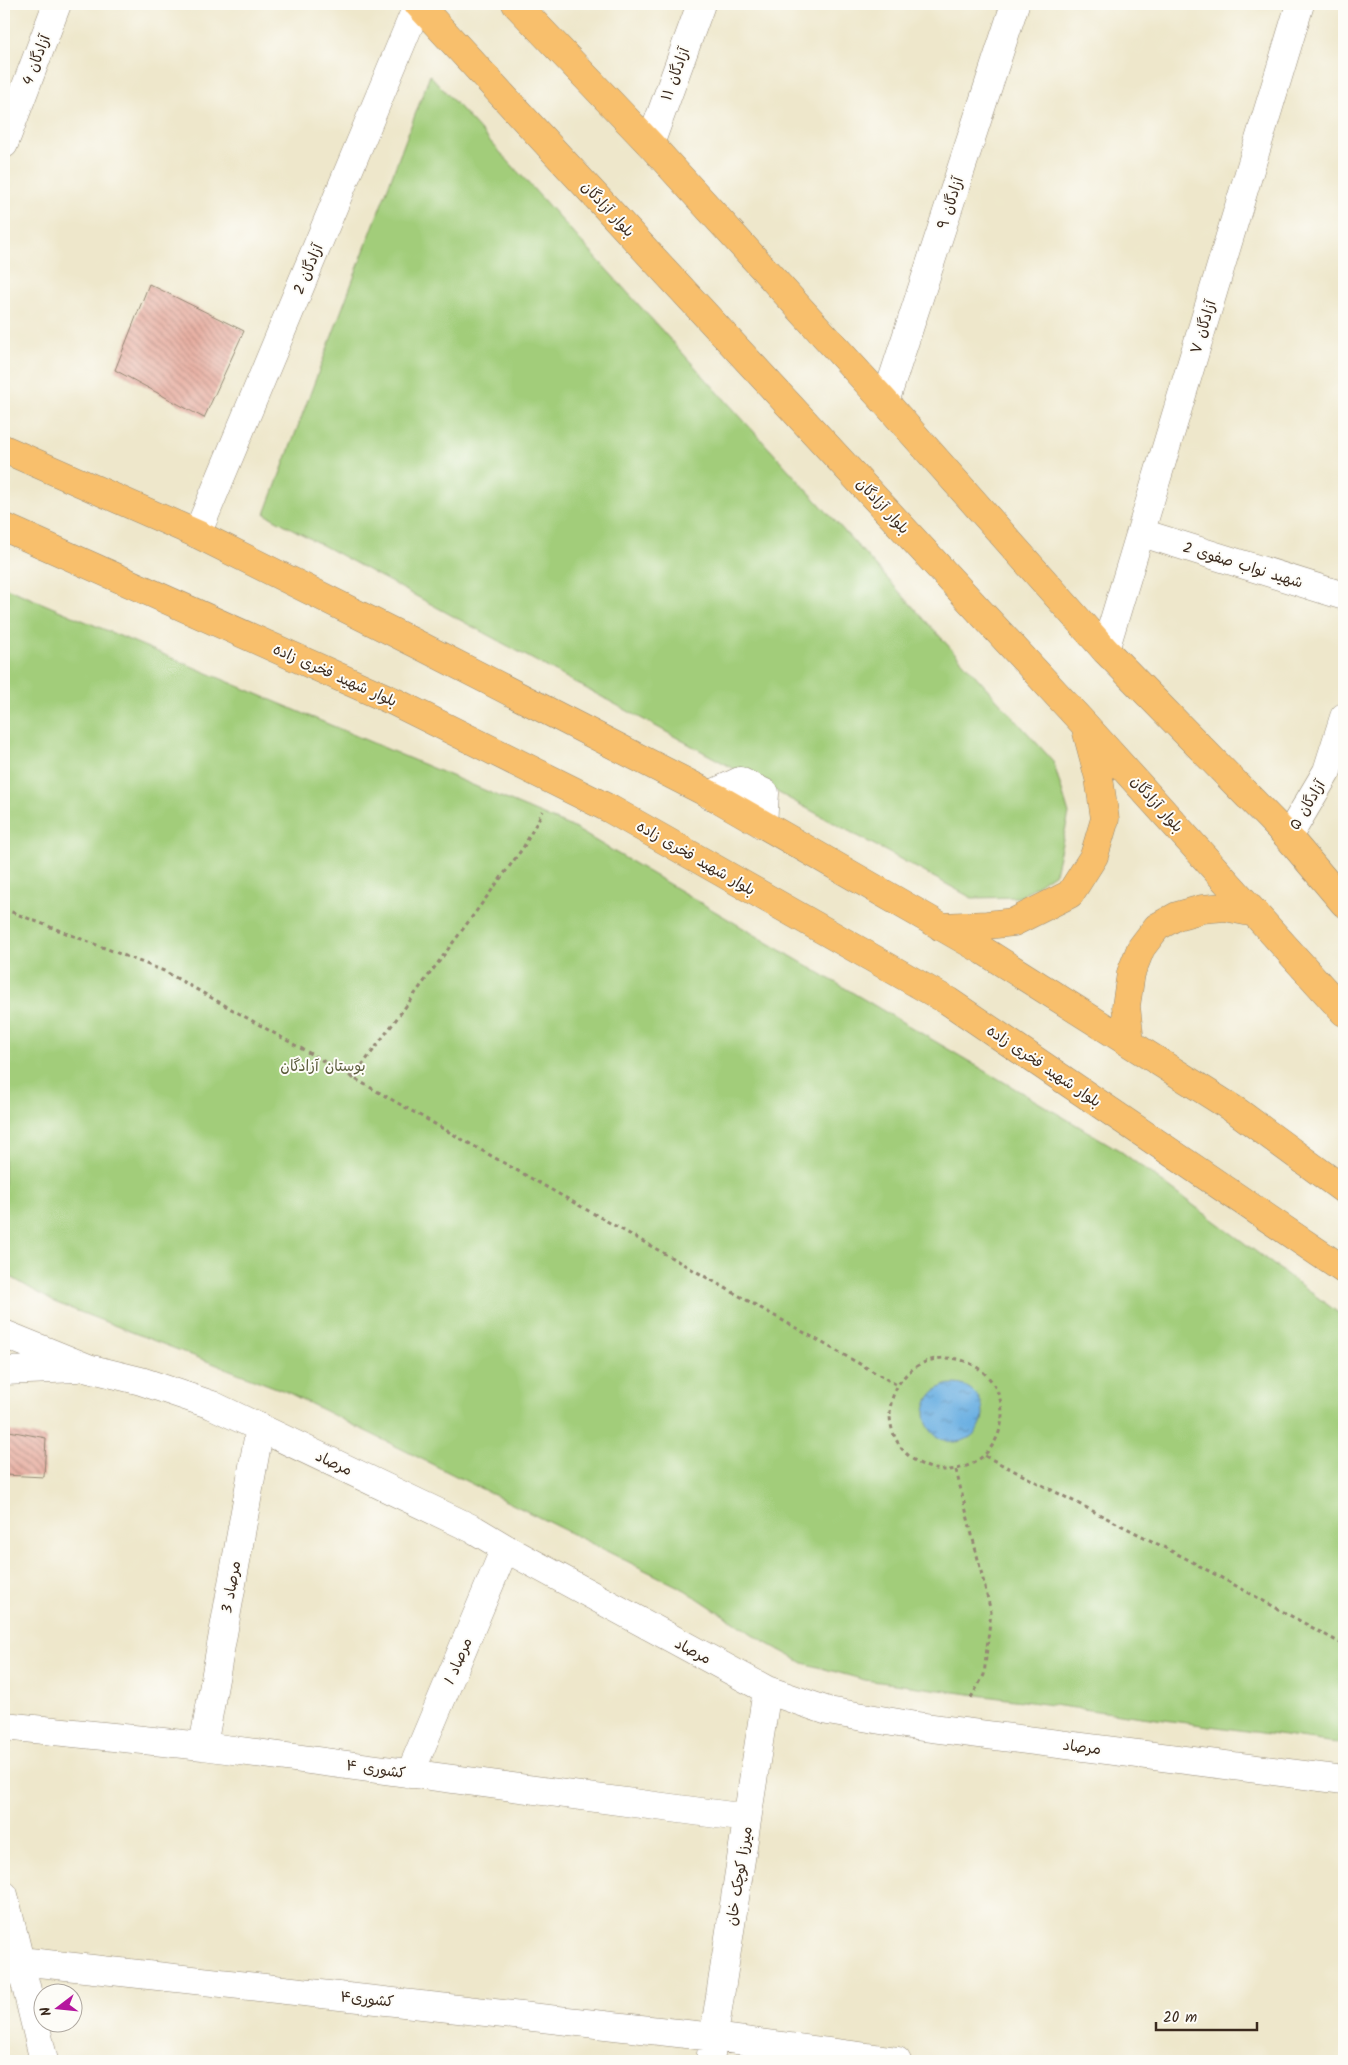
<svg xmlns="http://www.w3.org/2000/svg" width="1348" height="2065" font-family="Kalam,'Playpen Sans Arabic',sans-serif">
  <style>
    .park { fill: #a2cd7a; stroke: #6e7c4c }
    .water { fill: url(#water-ripples); stroke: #546d80 }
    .building { fill: url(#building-back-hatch) }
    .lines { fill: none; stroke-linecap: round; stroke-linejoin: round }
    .minor-casing { stroke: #948874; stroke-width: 29 }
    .major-casing { stroke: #948874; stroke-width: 29 }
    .path { stroke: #948874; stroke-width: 3; stroke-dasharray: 4 4; stroke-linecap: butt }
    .minor { stroke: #fff; stroke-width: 28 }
    .major { stroke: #f8bf6c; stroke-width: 28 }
    .labels { text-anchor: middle; stroke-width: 4; stroke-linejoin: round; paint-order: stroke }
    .street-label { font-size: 15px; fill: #3b2a1e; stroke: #fdfcf7 }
    .park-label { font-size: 15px; fill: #5a5b3a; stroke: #fdfcf7 }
  </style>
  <defs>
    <pattern id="water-ripples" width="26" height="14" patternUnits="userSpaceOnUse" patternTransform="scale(1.25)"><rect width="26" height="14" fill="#6cb0e2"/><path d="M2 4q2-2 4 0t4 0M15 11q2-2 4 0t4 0" fill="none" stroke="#5a8fb7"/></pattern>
    <pattern id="building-back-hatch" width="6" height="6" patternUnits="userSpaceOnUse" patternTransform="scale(1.25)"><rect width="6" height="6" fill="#e7aea1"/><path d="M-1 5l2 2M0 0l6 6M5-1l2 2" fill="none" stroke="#bc8e83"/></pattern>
  </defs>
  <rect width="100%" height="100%" fill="#fdfcf7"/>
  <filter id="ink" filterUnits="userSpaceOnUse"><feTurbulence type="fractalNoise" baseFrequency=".02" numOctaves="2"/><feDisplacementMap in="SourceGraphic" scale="10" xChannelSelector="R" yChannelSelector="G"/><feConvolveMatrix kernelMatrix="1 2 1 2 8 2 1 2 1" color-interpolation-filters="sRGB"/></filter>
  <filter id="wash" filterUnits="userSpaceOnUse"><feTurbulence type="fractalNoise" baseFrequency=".0096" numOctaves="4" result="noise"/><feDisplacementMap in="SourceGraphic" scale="20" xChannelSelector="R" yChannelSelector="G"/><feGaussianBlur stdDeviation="1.12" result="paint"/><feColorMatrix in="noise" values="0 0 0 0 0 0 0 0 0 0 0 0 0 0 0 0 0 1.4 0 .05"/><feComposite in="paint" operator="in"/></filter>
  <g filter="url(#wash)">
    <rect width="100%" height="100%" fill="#eee7cb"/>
    <path class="park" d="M430 75 1053 761 1069 814 1055 873 1020 897 972 898 265 514Z
      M4 587 574 828 1119 1150 1344 1317V1744L865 1680 803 1663 763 1641 685 1590 287 1392 54 1302 4 1273Z"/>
    <path class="water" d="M925 1413a29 29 0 1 1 58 0a29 29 0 1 1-58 0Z"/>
    <g id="blocks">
      <path class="building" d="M149 284 244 331 204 418 115 370Z
        M4 1430 46 1438 44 1477 4 1475Z"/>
    </g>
  </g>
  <g filter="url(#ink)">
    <use href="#blocks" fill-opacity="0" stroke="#948874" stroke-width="1"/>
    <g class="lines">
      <g class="minor-casing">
        <path id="minor" d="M4 144 57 4
          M650 144 701 4
          M885 402 1015 4
          M1142 533 1344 596
          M197 534 418 4
          M1105 650 1300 4
          M710 795 740 781 765 793 763 825
          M1288 837 1327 771 1344 717
          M4 1334 88 1368 141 1381 212 1405 475 1530 505 1548 767 1690 828 1711 916 1726 1344 1780
          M4 1371 77 1368
          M4 1726 203 1746 747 1818
          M203 1746 260 1427
          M410 1774 505 1548
          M4 1895 44 2061
          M20 1961 714 2037 897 2061
          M710 2061 767 1690"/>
      </g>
      <g class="major-casing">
        <path id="major" d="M418 4 1085 725 1344 1012
          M516 4 650 144 885 402 1105 650 1288 837 1344 903
          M4 449 197 534 417 644 719 799 984 951 1238 1112 1344 1190
          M4 527 395 702 610 809 948 1001 1344 1270
          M941 927 987 925 1014 922 1070 894 1094 856 1105 819 1099 778 1086 729
          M1130 1042 1126 1006 1131 973 1141 948 1157 927 1177 916 1202 909 1225 907 1255 913"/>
      </g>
      <path class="path" d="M4 909 164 971 897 1385
        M352 1079 523 848 543 811
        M890 1414a56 56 0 1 1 112 0a56 56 0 1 1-112 0Z
        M985 1456 1187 1559 1344 1645
        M956 1470 991 1612 984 1675 969 1701"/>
      <use href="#minor" class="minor"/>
      <use href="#major" class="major"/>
    </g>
  </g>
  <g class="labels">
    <g class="street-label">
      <text transform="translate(36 60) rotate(-69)" y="5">آزادگان 4</text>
      <text transform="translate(675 74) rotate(-70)" y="5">آزادگان ۱۱</text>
      <text transform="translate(950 203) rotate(-72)" y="5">آزادگان ۹</text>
      <text transform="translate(608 209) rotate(47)" y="5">بلوار آزادگان</text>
      <text transform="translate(308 269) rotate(-67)" y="5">آزادگان 2</text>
      <text transform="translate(1203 327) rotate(-73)" y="5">آزادگان ۷</text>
      <text transform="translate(883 506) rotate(47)" y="5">بلوار آزادگان</text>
      <text transform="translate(1243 565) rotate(17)" y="5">شهید نواب صفوی 2</text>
      <text transform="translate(335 675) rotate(24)" y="5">بلوار شهید فخری زاده</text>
      <text transform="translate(1157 804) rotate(48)" y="5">بلوار آزادگان</text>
      <text transform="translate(1307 805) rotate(-59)" y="5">آزادگان ۵</text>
      <text transform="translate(696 858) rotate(30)" y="5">بلوار شهید فخری زاده</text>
      <text transform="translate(1044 1066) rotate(34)" y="5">بلوار شهید فخری زاده</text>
      <text transform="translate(334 1463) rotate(25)" y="5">مرصاد</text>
      <text transform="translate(231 1587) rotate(-80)" y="5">مرصاد 3</text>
      <text transform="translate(693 1651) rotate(28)" y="5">مرصاد</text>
      <text transform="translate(458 1661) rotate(-67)" y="5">مرصاد 1</text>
      <text transform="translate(1082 1747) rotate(7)" y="5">مرصاد</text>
      <text transform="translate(376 1769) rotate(8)" y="5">کشوری ۴</text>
      <text transform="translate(739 1876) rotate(-81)" y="5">میرزا کوچک خان</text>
      <text transform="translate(367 1999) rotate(6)" y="5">کشوری۴</text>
    </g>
    <g class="park-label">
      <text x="323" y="1071">بوستان آزادگان</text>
    </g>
  </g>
  <rect width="1348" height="2065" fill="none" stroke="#fdfcf7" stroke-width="20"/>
  <g transform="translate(58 2008) rotate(254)"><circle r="24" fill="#fdfcf7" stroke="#afa8a0"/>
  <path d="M0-4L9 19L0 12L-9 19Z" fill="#b5179e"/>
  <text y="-8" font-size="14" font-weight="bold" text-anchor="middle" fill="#3b2a1e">N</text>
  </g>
  <path d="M1156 2022v8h101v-8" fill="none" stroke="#3b2a1e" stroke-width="2.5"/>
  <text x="1163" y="2022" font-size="15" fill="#3b2a1e" stroke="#fdfcf7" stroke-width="4" paint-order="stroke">20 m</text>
</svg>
